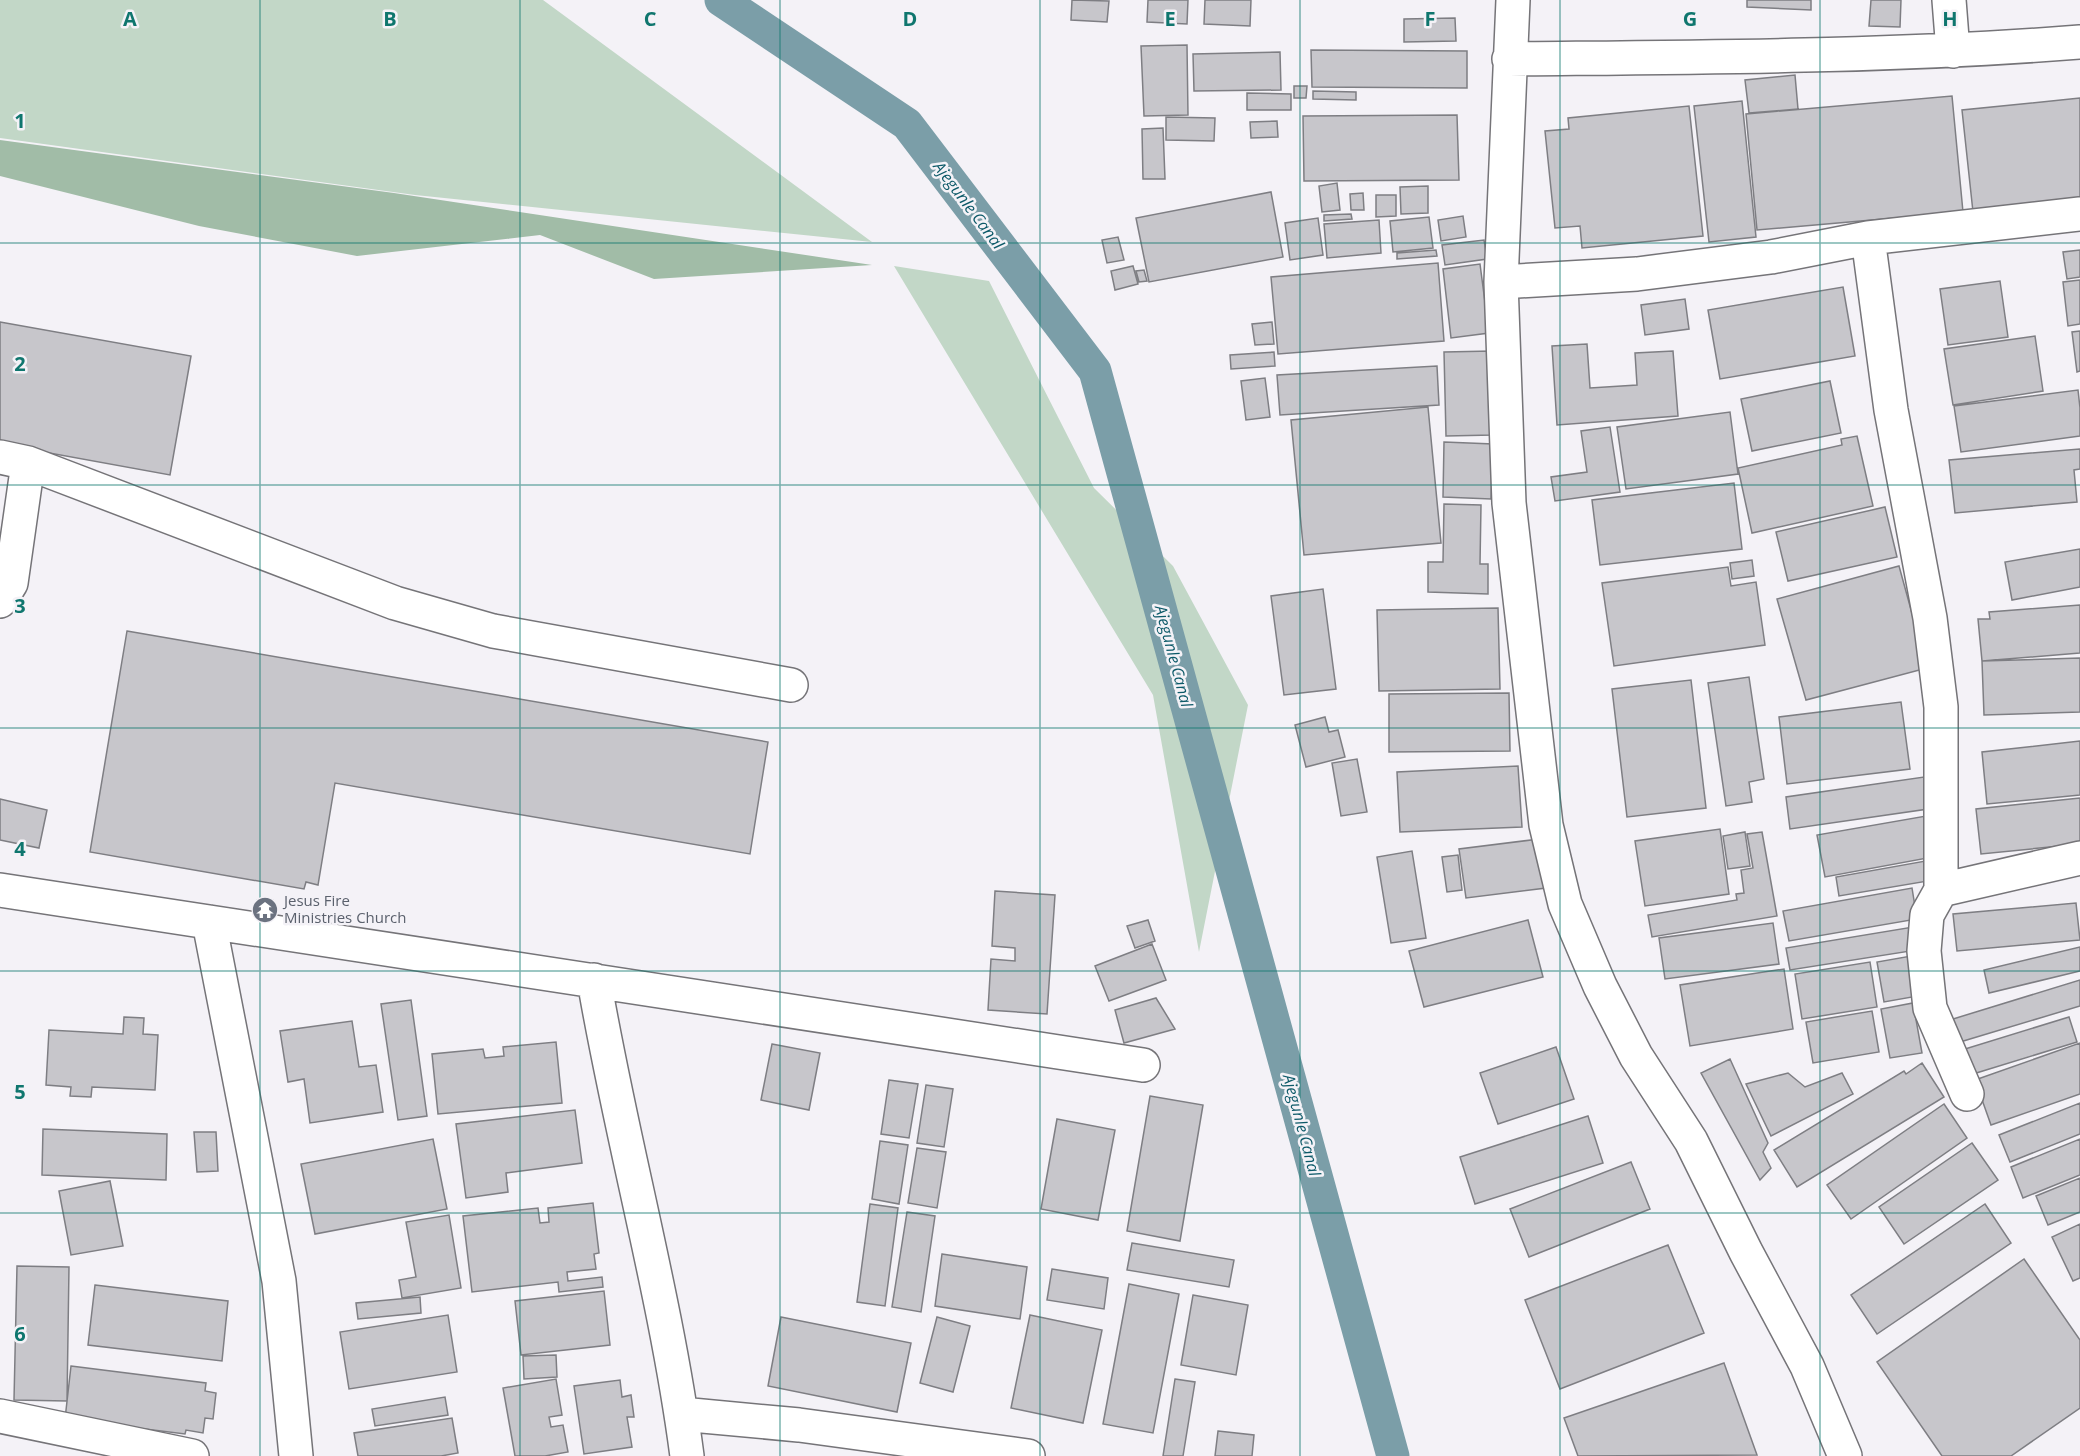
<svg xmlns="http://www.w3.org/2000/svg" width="2080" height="1456" font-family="'Open Sans',sans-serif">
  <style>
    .green { fill: #c2d7c7 }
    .forest { fill: #a1bca7 }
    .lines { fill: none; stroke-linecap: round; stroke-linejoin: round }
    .canal { stroke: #7b9ea8; stroke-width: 33 }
    .building { fill: #c7c6cb; stroke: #7e7e83; stroke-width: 1.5 }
    .minor-casing { stroke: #757478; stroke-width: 36 }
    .minor { stroke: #fff; stroke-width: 33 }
    .grid { fill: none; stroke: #0f766e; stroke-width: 1.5; stroke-opacity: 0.55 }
    .labels { text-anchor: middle; stroke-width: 5; stroke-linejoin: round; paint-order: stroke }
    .worship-label { font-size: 15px; fill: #5b616d; stroke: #f4f2f7; text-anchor: start }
    .water-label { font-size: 16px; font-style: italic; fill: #0c5968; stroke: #f4f2f7 }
    .grid-label { font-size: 20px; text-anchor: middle; font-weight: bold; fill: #0f766e; stroke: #f4f2f7; stroke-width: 5; stroke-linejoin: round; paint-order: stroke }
  </style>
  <rect width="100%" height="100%" fill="#f4f2f7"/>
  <path class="green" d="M0 0H543L872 242 415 195 0 138Z
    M894 266 989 281 1094 488 1173 566 1248 705 1199 952 1153 695Z"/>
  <path class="forest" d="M0 140 394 193 872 265 654 279 540 235 357 256 199 226 0 176Z"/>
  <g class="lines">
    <path class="canal" d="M721 0 907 124 1095 371 1393 1456"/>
  </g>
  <path class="building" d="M1072 0 1109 1 1107 22 1071 20Z
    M1148 0H1188L1187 24 1147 22Z
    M1205 0H1251L1250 26 1204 24Z
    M1747 0H1811V10L1747 7Z
    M1871 0H1901L1900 27 1869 26Z
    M1455 18 1456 41 1404 42V19Z
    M1187 45 1188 115 1144 116 1141 46Z
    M1311 50 1467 51V88L1312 87Z
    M1280 52 1281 90 1194 91 1193 54Z
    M1795 75 1798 109 1749 113 1745 80Z
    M1294 86H1307L1306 98H1294Z
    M1313 91 1356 92V100L1313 99Z
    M1247 93 1291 94V110H1247Z
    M1952 96 1963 212 1757 230 1746 114Z
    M2080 98V201L1973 212 1962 110Z
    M1742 101 1756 237 1709 242 1694 106Z
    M1689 106 1703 236 1582 248 1580 226 1555 228 1545 131 1569 129 1568 118Z
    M1457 115 1459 180 1304 181 1303 116Z
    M1166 117 1215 118 1214 141 1166 140Z
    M1277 121 1278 137 1251 138 1250 122Z
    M1163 128 1165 179H1143L1142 129Z
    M1337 183 1340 210 1322 212 1319 186Z
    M1428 186V213L1401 214 1400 187Z
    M1271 192 1283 257 1149 282 1136 218Z
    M1363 193 1364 210H1351L1350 194Z
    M1376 195H1396V216L1376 217Z
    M1351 214 1352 219 1324 221V215Z
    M1463 216 1466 237 1441 241 1438 220Z
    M1429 217 1433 248 1393 252 1390 221Z
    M1318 218 1323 255 1290 260 1285 223Z
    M1379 220 1381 253 1327 258 1324 224Z
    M1118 237 1124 260 1107 263 1102 240Z
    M1484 240 1487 259 1445 265 1442 245Z
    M1436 250 1437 256 1397 259V253Z
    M2080 250V277L2067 279 2063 252Z
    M1438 263 1444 341 1278 354 1271 277Z
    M1480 264 1489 333 1451 338 1443 269Z
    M1133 266 1138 284 1115 290 1111 271Z
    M1144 270 1147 281 1139 282 1136 271Z
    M2080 280V324L2068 326 2063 282Z
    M2000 281 2008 337 1948 345 1940 289Z
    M1843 287 1855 356 1720 379 1708 310Z
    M1685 299 1689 329 1645 335 1641 305Z
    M0 322 191 356 170 475 0 444Z
    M1272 322 1274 344 1255 345 1252 324Z
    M2080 331V371L2077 372 2072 332Z
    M2035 336 2043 391 1953 405 1944 349Z
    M1587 344 1590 388 1637 385 1635 353 1673 351 1678 416 1557 425 1552 346Z
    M1492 351 1493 435 1446 436 1444 352Z
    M1274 352 1275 366 1231 369 1230 355Z
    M1437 366 1439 405 1280 415 1277 375Z
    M1265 378 1270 417 1246 420 1241 381Z
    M1830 381 1841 433 1752 451 1741 399Z
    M2078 390 2080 408V436L1961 452 1954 406Z
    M1428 407 1441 543 1304 555 1291 420Z
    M1730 412 1738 474 1626 489 1617 427Z
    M1610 427 1620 492 1555 501 1551 477 1587 472 1581 431Z
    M1857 436 1873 506 1752 533 1738 468 1842 445 1841 439Z
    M1444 442 1493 444 1491 499 1443 497Z
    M2080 449V469L2074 470 2077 502 1955 513 1949 460Z
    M1734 483 1742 549 1600 565 1592 500Z
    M1444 504 1481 505 1480 564H1488V594L1428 592V562H1443Z
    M1885 507 1897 557 1788 581 1776 532Z
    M2080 549V587L2012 600 2005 562Z
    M1752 560 1754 576 1732 579 1730 563Z
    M1899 566 1927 668 1806 700 1777 599Z
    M1728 567 1731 586 1756 582 1765 645 1614 666 1602 583Z
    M1323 589 1336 689 1284 695 1271 596Z
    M2080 605V653L1982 661 1978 619H1990L1989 612Z
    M1498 608 1500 689 1379 691 1377 610Z
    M127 631 768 742 750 854 335 783 318 885 306 882 304 889 90 852Z
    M2080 658V712L1984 715 1982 661Z
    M1749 677 1764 779 1749 782 1752 802 1726 806 1708 683Z
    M1691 680 1706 808 1627 817 1612 689Z
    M1509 693 1510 751 1389 752V694Z
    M1901 702 1910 769 1787 784 1779 717Z
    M1325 717 1329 732 1338 730 1345 757 1306 767 1295 725Z
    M2080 741V795L1987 804 1982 752Z
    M1357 759 1367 812 1341 816 1332 763Z
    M1518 766 1522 827 1400 832 1397 772Z
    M1924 777 1928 809 1790 829 1786 797Z
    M2080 798V844L1981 854 1976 809Z
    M0 799 47 810 39 848 0 840Z
    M1926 816 1933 857 1825 877 1817 835Z
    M1720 829 1729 894 1645 906 1635 841Z
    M1745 832 1750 866 1728 869 1723 836Z
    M1762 832 1777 916 1652 937 1648 915 1737 900 1736 894 1744 893 1741 870 1753 868 1747 834Z
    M1539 839 1546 888 1466 898 1459 849Z
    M1412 851 1426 938 1391 943 1377 857Z
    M1458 855 1462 890 1447 892 1442 857Z
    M1931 860 1934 880 1839 896 1836 877Z
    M1912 888 1917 919 1789 941 1783 911Z
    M995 891 1055 895 1047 1014 988 1010 991 959 1015 961V948L992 946Z
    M2076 903 2080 940 1957 951 1953 914Z
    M1148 920 1155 941 1135 948 1127 926Z
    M1528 920 1543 977 1424 1007 1409 951Z
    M1773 923 1779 964 1665 979 1659 938Z
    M1913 927 1917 950 1790 970 1786 948Z
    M1152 944 1166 980 1109 1001 1095 966Z
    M2080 947V971L1989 993 1984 970Z
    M1911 956 1918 996 1884 1002 1877 962Z
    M1870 962 1877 1007 1802 1019 1795 974Z
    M1784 969 1793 1029 1690 1046 1680 985Z
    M2080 980V1006L1960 1042 1953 1019Z
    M1156 998 1175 1029 1124 1043 1115 1010Z
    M411 1000 427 1116 398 1120 381 1004Z
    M1913 1003 1922 1053 1890 1058 1881 1009Z
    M1872 1011 1879 1052 1813 1063 1806 1022Z
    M124 1017 144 1018 143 1034 158 1035 155 1090 92 1087 91 1097 70 1096 71 1087 46 1085 49 1030 123 1034Z
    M2069 1017 2077 1042 1973 1074 1965 1049Z
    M352 1021 359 1067 376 1065 383 1112 310 1123 304 1079 288 1082 280 1031Z
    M556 1042 562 1103 438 1114 432 1054 483 1049 485 1058 504 1056 503 1047Z
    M2080 1043V1094L1991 1125 1975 1080Z
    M772 1044 820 1053 809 1110 761 1100Z
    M1556 1047 1574 1099 1498 1124 1480 1073Z
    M1730 1059 1768 1143 1763 1152 1771 1168 1760 1180 1701 1073Z
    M1922 1063 1944 1097 1797 1187 1774 1150 1904 1071 1906 1074Z
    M1788 1073 1805 1087 1842 1073 1853 1094 1771 1136 1746 1084Z
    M889 1080 918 1084 909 1138 881 1134Z
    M926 1085 953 1089 944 1147 917 1143Z
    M1150 1096 1203 1105 1180 1241 1127 1231Z
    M2080 1103V1134L2010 1162 1999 1135Z
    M1944 1104 1967 1138 1851 1219 1827 1185Z
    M575 1110 582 1163 506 1173 508 1192 466 1198 456 1124Z
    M1588 1116 1603 1163 1475 1204 1460 1157Z
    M1057 1119 1115 1130 1098 1220 1041 1209Z
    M43 1129 167 1134 166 1180 42 1175Z
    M194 1132H216L218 1171 197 1172Z
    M433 1139 447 1209 315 1234 301 1164Z
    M2080 1139V1175L2023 1198 2011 1167Z
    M880 1141 908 1145 899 1204 872 1199Z
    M1972 1143 1998 1180 1904 1244 1879 1207Z
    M917 1148 946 1152 937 1208 908 1203Z
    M1631 1162 1650 1209 1529 1257 1510 1209Z
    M2080 1178V1212L2048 1225 2036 1196Z
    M110 1181 123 1246 71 1255 59 1191Z
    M593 1203 599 1253 594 1254 596 1269 567 1272 568 1281 602 1277 603 1287 559 1292 558 1282 472 1292 463 1216 538 1208 540 1223 549 1222 548 1208Z
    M870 1204 898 1208 885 1306 857 1302Z
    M1985 1204 2011 1243 1877 1334 1851 1295Z
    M907 1212 935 1216 921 1312 892 1307Z
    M449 1215 461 1288 402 1298 399 1280 416 1277 406 1222Z
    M2080 1224V1278L2073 1281 2052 1237Z
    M1132 1243 1234 1260 1229 1287 1127 1270Z
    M1668 1245 1704 1333 1560 1389 1525 1300Z
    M942 1254 1027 1267 1020 1319 935 1306Z
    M2024 1259 2080 1340V1408L2011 1456H1942L1877 1362Z
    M17 1266 69 1267 67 1401 14 1400Z
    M1052 1269 1108 1278 1104 1309 1047 1300Z
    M1129 1284 1179 1294 1153 1433 1103 1424Z
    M95 1285 228 1301 222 1361 88 1345Z
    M604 1291 610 1345 521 1355 515 1301Z
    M1193 1295 1248 1305 1236 1375 1181 1365Z
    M420 1297 421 1313 358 1319 356 1303Z
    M448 1315 457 1372 349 1389 340 1332Z
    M1030 1315 1102 1330 1083 1423 1011 1408Z
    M781 1317 911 1343 897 1412 768 1386Z
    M937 1317 970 1326 953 1392 920 1383Z
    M556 1355 557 1377 524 1379 523 1356Z
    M1724 1363 1757 1455 1578 1456 1564 1418Z
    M71 1366 206 1383 205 1391 216 1393 213 1419 205 1418 203 1433 186 1430 185 1434 65 1419Z
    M556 1379 562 1415 549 1417 551 1427 563 1425 568 1452 545 1456H515L503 1388Z
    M1175 1379 1195 1382 1183 1456H1163Z
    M620 1380 622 1397 631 1395 634 1417H627L632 1447 584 1454 574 1386Z
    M445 1397 448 1415 375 1426 372 1409Z
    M452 1418 458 1453 441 1456H358L354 1433Z
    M1218 1431 1254 1435 1252 1456H1215Z"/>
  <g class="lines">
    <g class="minor-casing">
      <path id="minor" d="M1513 0 1501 282 1509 503 1546 825 1565 904 1600 986 1636 1056 1691 1141 1746 1252 1807 1366 1845 1456
        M1949 0 1953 51
        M1509 59C1700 57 1890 57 2080 42
        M1868 238 1891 410 1930 618 1941 707V890L1927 915 1924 951 1930 1008 1967 1094
        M1501 282 1637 274 1771 257 1868 238 2080 214
        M0 457 28 463 395 603 493 631 791 685
        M0 601 11 583 28 463
        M0 890 1143 1065
        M1941 890 2080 858
        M209 922 279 1281 296 1456
        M594 980C621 1139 666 1296 687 1456
        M681 1414 799 1425 1028 1456
        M0 1416 192 1456"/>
    </g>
    <use href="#minor" class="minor"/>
  </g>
  <path class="grid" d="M260 0V1456M520 0V1456M780 0V1456M1040 0V1456M1300 0V1456M1560 0V1456M1820 0V1456M0 243H2080M0 485H2080M0 728H2080M0 971H2080M0 1213H2080"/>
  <defs>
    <g id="temple-disc" transform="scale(1.35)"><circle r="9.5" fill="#6b7280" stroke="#f4f2f7"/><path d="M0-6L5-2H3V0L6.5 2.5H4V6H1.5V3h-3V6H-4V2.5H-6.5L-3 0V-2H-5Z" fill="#fff"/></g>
  </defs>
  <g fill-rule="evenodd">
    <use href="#temple-disc" x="265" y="910"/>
  </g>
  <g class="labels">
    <g class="worship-label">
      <text x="284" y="906">Jesus Fire<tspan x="284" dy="17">Ministries Church</tspan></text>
    </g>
    <g class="water-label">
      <text transform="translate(969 205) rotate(53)" y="6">Ajegunle Canal</text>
      <text transform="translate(1174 656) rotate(75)" y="6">Ajegunle Canal</text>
      <text transform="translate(1302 1125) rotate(75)" y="6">Ajegunle Canal</text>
    </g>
  </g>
  <g class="grid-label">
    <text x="130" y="26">A</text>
    <text x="390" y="26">B</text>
    <text x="650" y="26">C</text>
    <text x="910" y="26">D</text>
    <text x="1170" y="26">E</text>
    <text x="1430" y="26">F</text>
    <text x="1690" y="26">G</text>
    <text x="1950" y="26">H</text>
    <text x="20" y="128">1</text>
    <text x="20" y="371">2</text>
    <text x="20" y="613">3</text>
    <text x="20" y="856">4</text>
    <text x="20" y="1099">5</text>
    <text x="20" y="1341">6</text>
  </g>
</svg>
